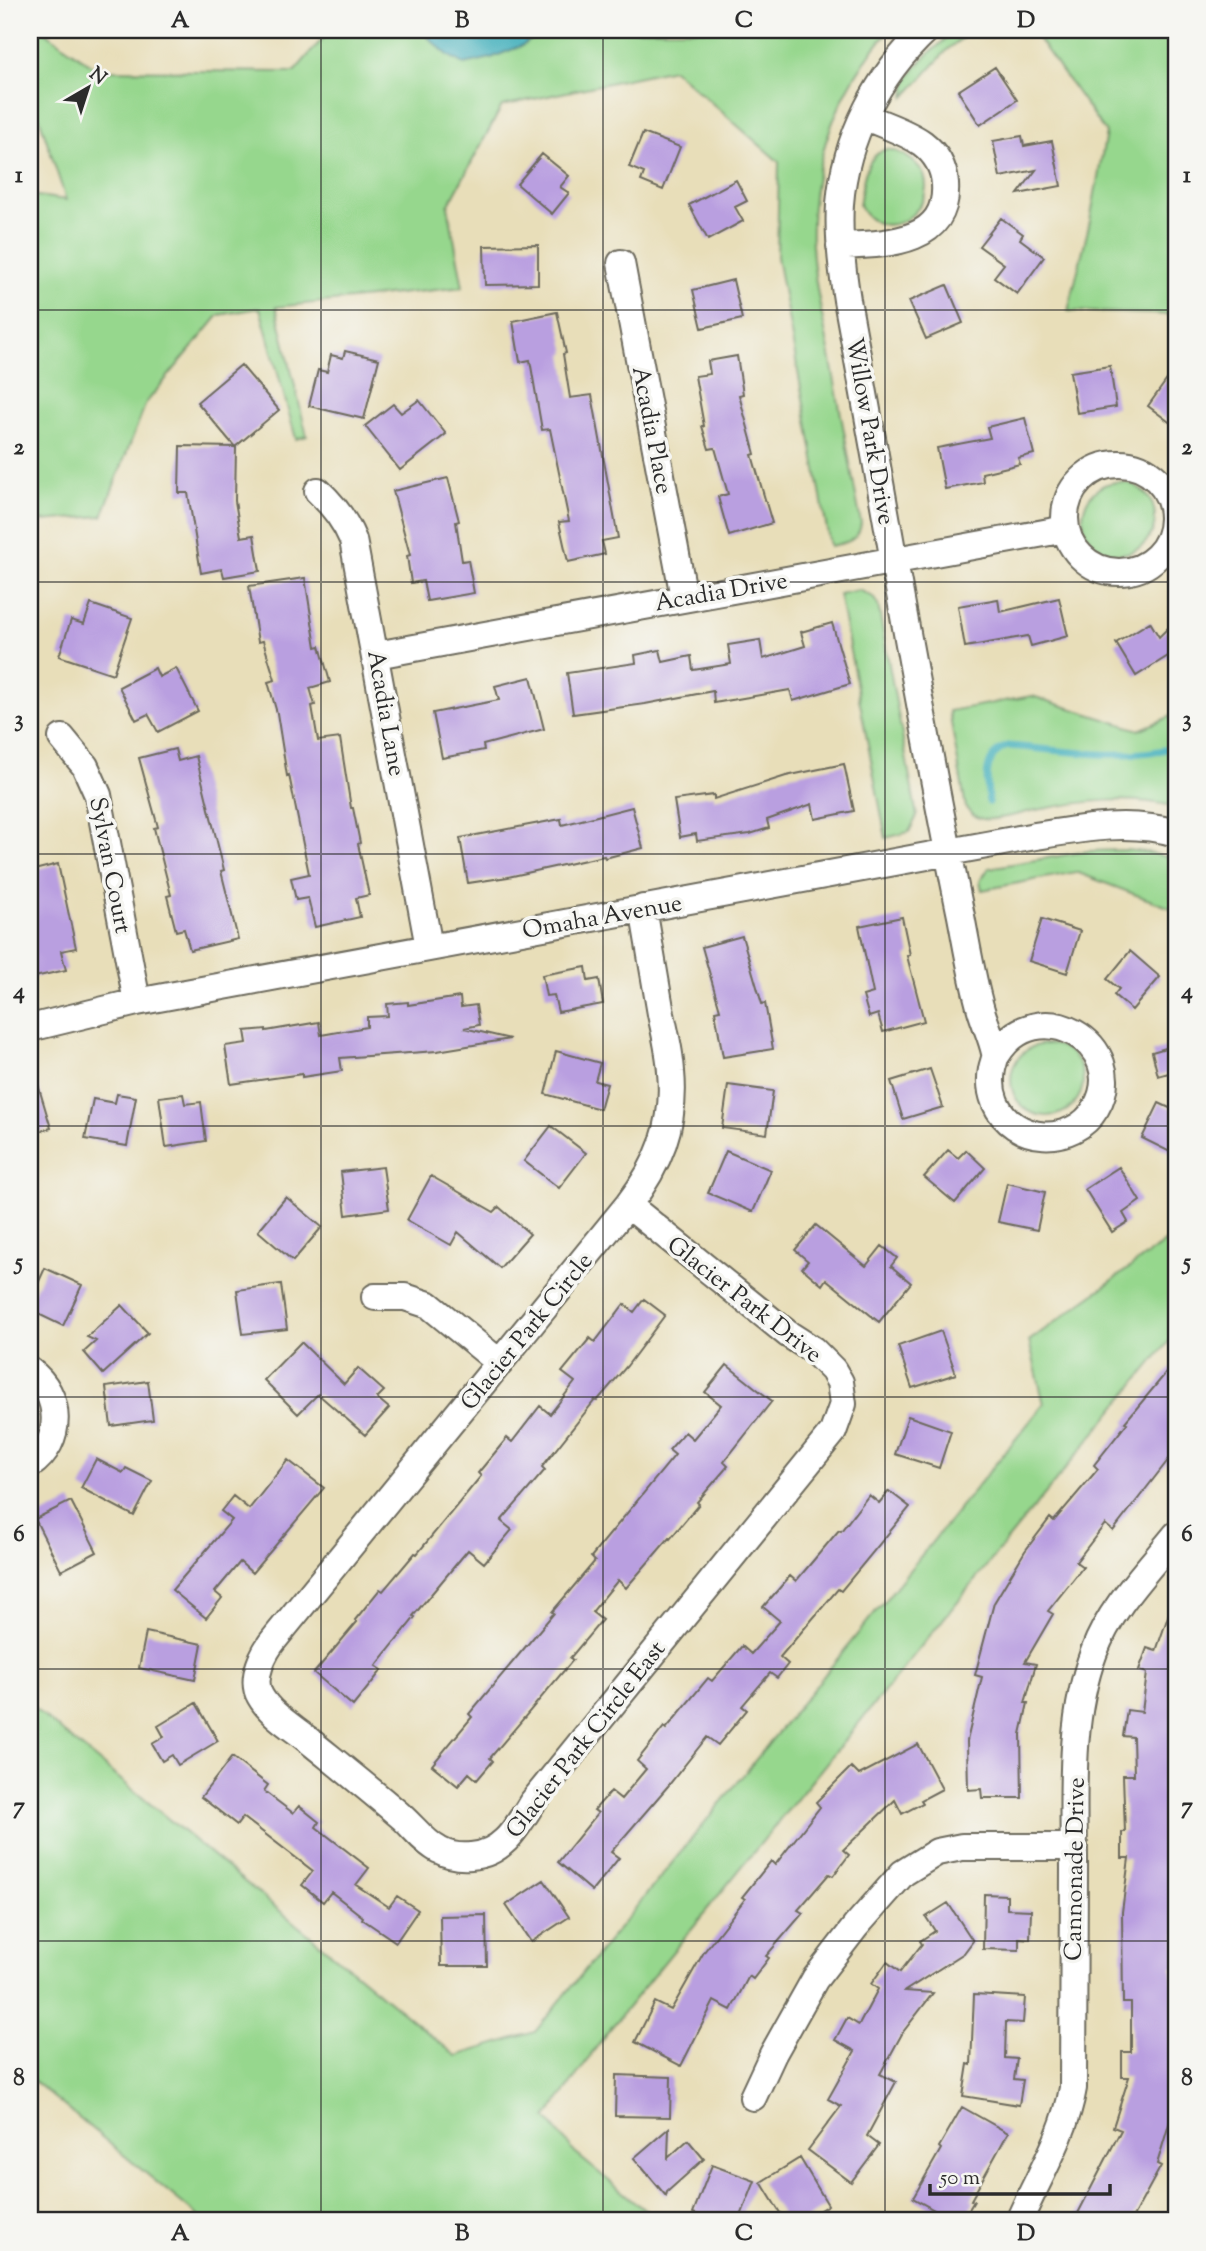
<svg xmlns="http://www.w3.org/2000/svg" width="1206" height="2251" font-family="'Sorts Mill Goudy',serif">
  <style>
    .green { fill: #96d78d; stroke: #60815c; stroke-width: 2 }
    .water { fill: #3fafbb; stroke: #356d73; stroke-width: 2 }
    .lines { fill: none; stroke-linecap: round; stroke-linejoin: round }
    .stream { stroke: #3fafbb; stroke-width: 7 }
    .building { fill: #b99fe0 }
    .street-casing { stroke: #6d6a5d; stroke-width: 30 }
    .street { stroke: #fff; stroke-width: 26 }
    .grid { fill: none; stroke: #2b2b2b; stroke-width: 2; stroke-opacity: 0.55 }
    .labels { text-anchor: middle; stroke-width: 7; stroke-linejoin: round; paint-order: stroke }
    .street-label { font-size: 24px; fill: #2b2b2b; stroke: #f6f6f2 }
    .neatline { fill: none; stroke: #2b2b2b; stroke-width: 2.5 }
    .grid-label { font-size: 23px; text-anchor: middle; font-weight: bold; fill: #2b2b2b }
  </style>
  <rect width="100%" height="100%" fill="#f6f6f2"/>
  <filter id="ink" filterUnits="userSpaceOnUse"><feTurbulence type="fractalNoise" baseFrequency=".0143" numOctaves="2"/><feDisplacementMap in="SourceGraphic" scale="14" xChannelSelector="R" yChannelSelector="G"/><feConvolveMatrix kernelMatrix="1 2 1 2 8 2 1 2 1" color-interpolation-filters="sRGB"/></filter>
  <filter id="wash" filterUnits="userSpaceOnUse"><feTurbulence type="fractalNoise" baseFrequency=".00686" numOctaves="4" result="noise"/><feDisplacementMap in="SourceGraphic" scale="28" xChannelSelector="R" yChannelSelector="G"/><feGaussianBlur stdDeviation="1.57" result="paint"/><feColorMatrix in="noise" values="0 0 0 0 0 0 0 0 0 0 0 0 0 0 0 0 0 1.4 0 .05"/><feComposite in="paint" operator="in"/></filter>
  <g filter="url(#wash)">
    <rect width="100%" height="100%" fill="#e8deb9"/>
    <path class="green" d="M30 30H42L98 70 294 72 330 30H890C837 87 809 167 812 245 814 284 824 323 831 361 841 415 851 469 861 523 859 542 845 543 830 546L777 257 779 162 673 69 502 106 448 206 463 287 276 307 307 436 296 439 260 308 219 315 146 403 102 516 30 522V195L66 200 30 89Z
      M956 30H973L948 49 905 97 907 80 922 60Z
      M1032 30H1176V315L1068 311 1090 221 1106 133Z
      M886 149C895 150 903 154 910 159 957 191 888 258 859 205 863 185 863 157 886 149Z
      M1083 518a36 36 0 1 1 72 0a36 36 0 1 1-72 0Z
      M859 590 873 597 878 605 917 816 909 832 886 838 839 594Z
      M1032 696 1139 730 1176 714V807C1130 795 1083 801 1037 810 1021 813 999 821 983 819 976 819 971 813 966 808L949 711Z
      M1125 850 1146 852 1176 859V910L1076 872 982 890 980 881 989 868 1088 851Z
      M1011 1080a36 36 0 1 1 72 0a36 36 0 1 1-72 0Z
      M1176 1234V1333L605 2035 547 2118 575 2153 658 2221H204L30 2078V1705L456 2056 535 2032 1044 1404 1029 1341Z"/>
    <path class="water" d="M420 30H546L523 45 491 58 464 64 449 56Z"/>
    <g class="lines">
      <path class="stream" d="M989 802C986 781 983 755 1008 746 1063 750 1122 762 1176 747"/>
    </g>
    <g id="blocks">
      <path class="building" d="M995 67 1017 100 980 125 958 91Z
        M643 133 680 147 663 190 641 181 644 173 629 167Z
        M1022 136 1024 146 1052 141 1061 186 1018 194 1036 170 1000 177 993 141Z
        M542 154 569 176 560 187 569 193 552 214 517 184Z
        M736 180 747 201 735 207 743 221 708 240 689 205Z
        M1001 218 1023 234 1020 239 1044 257 1017 294 994 277 1004 264 979 246Z
        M538 245V284L485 285 484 246Z
        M733 280 742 319 702 328 693 290Z
        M947 285 963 323 926 339 909 301Z
        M557 312 566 353 563 354 570 398 592 395 618 538 602 541 605 554 568 562 559 522 569 521 550 429 542 430 530 360 520 362 513 321Z
        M345 351 379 359 364 419 309 406 318 370 327 372 331 355 343 358Z
        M737 356 743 394 739 395 755 454 752 455 772 523 729 536 718 497 728 494 715 448 709 449 702 426H704L695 376 710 374 708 361Z
        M241 365 279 410 235 447 197 402Z
        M1110 366 1116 407 1077 413 1070 372Z
        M1176 367V427L1148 406Z
        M419 400 446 434 400 470 365 426 393 404 401 413Z
        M1025 418 1034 454 1018 458 1020 464 982 473 983 482 945 489 937 448 990 438 987 427Z
        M180 446 236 447 235 501 241 537 254 535 260 571 224 577 222 569 201 573 188 493H179Z
        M448 478 459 521 456 522 462 561 468 560 474 593 427 601 423 581 411 583 407 556 410 555 393 491Z
        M305 578 316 647 320 646 330 682 310 688 315 705 312 706 318 741 340 738 351 808H353L360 843 358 844 369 895 356 898 360 917 315 927 308 898 296 900 291 878 309 874 289 775 287 776 277 713 268 682 275 680 263 641 258 642 249 586Z
        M1059 598 1068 636 1031 646 1028 636 965 647 958 606 998 599 1000 612Z
        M91 604 132 618 113 674 59 656 71 620 84 624Z
        M1176 620V651L1136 676 1116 643 1150 622 1159 637Z
        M832 623 850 684 793 701 790 690 714 703 713 691 645 704 573 714 567 673 636 663 635 655 660 650 663 662 691 656 693 670 731 664 728 645 760 640 763 659 805 646 801 632Z
        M155 668 159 677 176 668 198 711 158 732 148 714 136 720 119 687Z
        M531 677 544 729 483 745 484 750 442 758 433 713 499 700 495 686Z
        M175 749 178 761 196 756 224 870 221 871 238 939 190 950 184 929 176 931 167 896 171 895 154 828 158 827 139 758Z
        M844 764 854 811 815 819 812 804 767 820 769 828 750 834 697 841 696 834 680 837 674 800 714 795V799L786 776Z
        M632 807 643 848 605 858 604 856 508 877 468 883 460 838 561 819 562 825Z
        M58 864 76 948 61 951 66 970 30 978V871Z
        M902 917 910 955 907 956 924 1021 883 1032 878 1014 869 1017 863 996 873 993 859 926Z
        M1042 919 1080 931 1067 973 1029 961Z
        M742 936 762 1004 765 1003 773 1049 723 1057 715 1011 720 1010 702 947Z
        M1130 951 1160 977 1132 1010 1114 995 1119 989 1107 979Z
        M586 967 588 981 599 979 603 1004 558 1012 554 995 546 996 542 975Z
        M460 997 461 1007 476 1005 479 1025 464 1028 510 1039 437 1051 340 1058 342 1071 302 1077V1074L231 1084 225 1046 247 1043 245 1031 266 1029V1031L319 1022 321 1035 367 1027V1017L388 1016 387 1004 408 1002V1005Z
        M1176 1045V1071L1158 1076 1152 1052Z
        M556 1051 600 1063 595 1081 607 1084 600 1109 545 1094Z
        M930 1069 943 1107 903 1119 891 1081Z
        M30 1075H35L51 1128 30 1134Z
        M728 1085 773 1091 767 1134 722 1128Z
        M117 1094 136 1097 127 1146 85 1139 93 1099 115 1103Z
        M183 1094 185 1104 201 1102 206 1141 166 1147 159 1097Z
        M1159 1103 1176 1111V1155L1142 1138Z
        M551 1126 586 1153 559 1188 524 1161Z
        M948 1150 958 1158 966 1150 985 1168 955 1203 924 1177Z
        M726 1151 771 1170 753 1212 708 1193Z
        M383 1167 389 1209 346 1215 341 1172Z
        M1119 1167 1140 1201 1123 1213 1128 1222 1112 1232 1085 1189Z
        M431 1176 494 1212 499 1207 530 1234 500 1268 458 1232 451 1245 407 1220Z
        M1007 1183 1045 1192 1037 1230 998 1222Z
        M286 1197 322 1227 293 1261 258 1231Z
        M816 1225 866 1266 882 1246 897 1258 891 1266 911 1283 879 1322 826 1279 822 1285 802 1268 808 1261 795 1250Z
        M45 1268 82 1285 63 1326 30 1310V1301Z
        M281 1284 287 1329 243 1334 237 1290Z
        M644 1299 665 1315 627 1366 597 1401 595 1400 542 1467 545 1470 501 1521 512 1530 484 1563 468 1550 413 1616 415 1617 376 1666 382 1670 353 1706 314 1673 357 1622 355 1620 380 1589 383 1591 415 1553 417 1554 481 1476 478 1473 507 1438 512 1442 540 1406 550 1414 575 1382 562 1372 590 1338 595 1342 624 1304 634 1312Z
        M122 1305 148 1333 103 1374 84 1352 96 1341 87 1337Z
        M941 1331 956 1374 912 1388 898 1346Z
        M301 1342 344 1384 358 1368 384 1391 377 1398 389 1408 365 1435 318 1394 298 1414 264 1380Z
        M1176 1361V1450L1113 1531 1105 1524 1076 1562 1083 1567 1048 1611 1053 1614 1025 1662 1036 1664 1025 1703H1028L1021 1734 1022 1798H982L981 1789 968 1790 967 1741 982 1677 975 1675 994 1603 1025 1551 1050 1518 1054 1521 1098 1469 1094 1465 1127 1423 1125 1422Z
        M727 1365 772 1401 724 1462 728 1466 697 1502 699 1504 670 1539 669 1538 626 1588 618 1580 592 1612 602 1620 570 1658 573 1660 490 1758 493 1761 477 1780 469 1773 458 1786 432 1765 472 1717 469 1714 554 1613 552 1612 595 1561 591 1557 675 1455 669 1450 685 1432 693 1439 721 1405 705 1392Z
        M148 1381 153 1420 111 1426 106 1387Z
        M908 1416 951 1431 939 1468 895 1454Z
        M96 1459 123 1473 126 1468 152 1481 134 1516 81 1488Z
        M288 1460 324 1488 252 1573 240 1562 215 1592 222 1598 206 1618 172 1590 232 1520 221 1511 233 1496 249 1509Z
        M889 1491 910 1507 841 1591 838 1589 780 1657 788 1664 777 1678 770 1673 742 1706 747 1710 718 1745 707 1737 668 1786 611 1852 619 1858 592 1891 558 1862 598 1813 594 1810 611 1791 621 1799 646 1769 637 1761 664 1727 666 1729 708 1678 712 1681 742 1646 751 1654 780 1621 763 1607 790 1576 796 1581 839 1530 841 1531 869 1495 879 1503Z
        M71 1501 97 1552 61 1571 35 1519Z
        M1173 1602 1176 1603V1801H1175L1176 1967H1172L1174 2031 1176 2032V2101L1157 2164 1161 2166 1131 2221H1074L1121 2130 1113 2127 1129 2077H1122V2052H1131V2003H1123L1122 1912 1129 1858H1122V1832H1125L1123 1775H1134L1133 1737 1123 1736 1127 1710 1142 1712 1147 1673 1139 1670 1147 1648 1156 1651Z
        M146 1632 202 1644 195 1680 139 1668Z
        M196 1703 218 1741 178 1765 172 1755 162 1761 152 1744 164 1737 158 1726Z
        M918 1744 942 1789 921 1800 923 1803 902 1814 895 1800 843 1850 849 1855 833 1876 829 1874 798 1910 803 1913 766 1956 769 1958 753 1979 749 1976 731 2010 714 2001 681 2066 635 2042 655 2002 671 2010 704 1952 745 1899 742 1897 771 1861 775 1865 820 1807 816 1802 851 1767 859 1775Z
        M232 1757 268 1785 264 1791 293 1813 299 1806 319 1822 316 1827 369 1868 356 1885 389 1907 397 1896 418 1910 396 1942 362 1919 363 1917 331 1892 323 1902 302 1885 313 1871 243 1817 237 1825 201 1797Z
        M544 1880 569 1917 531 1942 506 1905Z
        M984 1894 1007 1895V1909L1031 1910 1030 1939 1019 1938V1950L983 1949Z
        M948 1903 973 1941 964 1953 905 1991 933 1993 903 2032 880 2074 896 2082 867 2136 879 2145 851 2182 808 2150 841 2106 828 2099 855 2051 835 2040 847 2018 859 2025 878 1989 871 1984 887 1962 900 1972 922 1944 920 1941 935 1931 926 1917Z
        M486 1915 487 1966H441L440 1916Z
        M974 1994 1025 1997 1023 2023 1006 2022 1005 2058 1017 2059 1014 2079 1023 2080 1019 2105 963 2096 968 2064 971 2065Z
        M616 2075 671 2077 670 2117 615 2116Z
        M962 2107 1008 2133 971 2200 974 2201 962 2221H954L913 2198 941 2149 939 2147Z
        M669 2128 668 2158 688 2140 704 2159 667 2192 666 2196 634 2158Z
        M800 2158 828 2205 802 2221H785L761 2182Z
        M712 2165 755 2181 739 2221H714L693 2213Z"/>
    </g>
  </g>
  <g filter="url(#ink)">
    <use href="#blocks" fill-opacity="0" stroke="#6d6a5d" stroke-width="2"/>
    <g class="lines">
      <g class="street-casing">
        <path id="street" d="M926 30C878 75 845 138 840 204 838 236 842 269 847 300 885 506 919 712 961 916 967 947 972 979 981 1010 985 1024 992 1038 995 1053 996 1059 993 1063 992 1069 990 1080 991 1092 995 1102 1013 1144 1073 1147 1096 1108 1132 1045 1036 988 996 1056
          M840 246C883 244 949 245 945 184 944 167 935 153 922 143 905 131 883 125 864 116
          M621 263 684 597
          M1065 518a54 54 0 1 1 108 0a54 54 0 1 1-108 0Z
          M318 491C334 506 345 520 353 540L429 947
          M376 655 1066 529
          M62 738 85 766 98 795 137 1002
          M30 1028 137 1002 1030 837C1079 829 1128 819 1176 833
          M628 1205 788 1334 813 1350 833 1370 840 1382 843 1404 833 1432 532 1803C517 1827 503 1854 471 1856 460 1857 448 1855 439 1850 425 1843 414 1828 403 1818 372 1791 339 1765 307 1739 292 1727 270 1714 260 1696 250 1678 264 1651 276 1637L628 1205C659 1165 676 1124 671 1072 670 1052 665 1033 661 1014 655 979 649 944 643 908
          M375 1297H405L429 1305 500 1363
          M30 1371C62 1394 64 1442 30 1465
          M753 2097 773 2054 815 1979 856 1926 903 1873 937 1852 962 1847H1074
          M1019 2221C1038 2177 1065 2136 1073 2088 1073 2015 1073 1942 1074 1869 1074 1798 1068 1721 1094 1652 1110 1608 1147 1571 1176 1535"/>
      </g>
      <use href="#street" class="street"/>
    </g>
  </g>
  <path class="grid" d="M321 30V2221M603 30V2221M885 30V2221M30 310H1176M30 582H1176M30 854H1176M30 1126H1176M30 1397H1176M30 1669H1176M30 1941H1176"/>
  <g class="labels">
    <g class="street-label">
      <text transform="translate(653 430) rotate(79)" y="8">Acadia Place</text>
      <text transform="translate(871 431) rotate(80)" y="8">Willow Park Drive</text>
      <text transform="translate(721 591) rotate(-10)" y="8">Acadia Drive</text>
      <text transform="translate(387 713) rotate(80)" y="8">Acadia Lane</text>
      <text transform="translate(111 865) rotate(79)" y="8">Sylvan Court</text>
      <text transform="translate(602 916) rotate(-10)" y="8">Omaha Avenue</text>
      <text transform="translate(745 1299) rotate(38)" y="8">Glacier Park Drive</text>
      <text transform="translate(526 1331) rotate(-51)" y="8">Glacier Park Circle</text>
      <text transform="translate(585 1739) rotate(-52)" y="8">Glacier Park Circle East</text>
      <text transform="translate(1074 1869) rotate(-89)" y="8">Cannonade Drive</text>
    </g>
  </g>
  <rect width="1206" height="2251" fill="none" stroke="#f6f6f2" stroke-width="77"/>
  <g transform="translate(88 88) rotate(39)" stroke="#f6f6f2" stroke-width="5" paint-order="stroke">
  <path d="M0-5L12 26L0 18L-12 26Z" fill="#2b2b2b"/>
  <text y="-10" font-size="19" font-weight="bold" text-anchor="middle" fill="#2b2b2b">N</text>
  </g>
  <path d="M930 2184v10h180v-10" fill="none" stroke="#2b2b2b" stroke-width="3.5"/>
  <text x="940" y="2184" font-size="21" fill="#2b2b2b" stroke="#f6f6f2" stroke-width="5" paint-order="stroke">50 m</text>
  <rect x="38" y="38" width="1130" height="2174" class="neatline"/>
  <g class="grid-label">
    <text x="180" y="27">A</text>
    <text x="462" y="27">B</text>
    <text x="744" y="27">C</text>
    <text x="1026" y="27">D</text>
    <text x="19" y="182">1</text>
    <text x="1187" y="182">1</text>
    <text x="19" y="454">2</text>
    <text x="1187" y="454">2</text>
    <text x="19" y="726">3</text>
    <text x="1187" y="726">3</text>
    <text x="19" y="998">4</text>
    <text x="1187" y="998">4</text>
    <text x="19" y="1269">5</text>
    <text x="1187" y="1269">5</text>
    <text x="19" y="1541">6</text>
    <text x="1187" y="1541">6</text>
    <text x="19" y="1813">7</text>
    <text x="1187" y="1813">7</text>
    <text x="19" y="2085">8</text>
    <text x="1187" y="2085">8</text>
    <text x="180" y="2240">A</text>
    <text x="462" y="2240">B</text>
    <text x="744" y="2240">C</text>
    <text x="1026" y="2240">D</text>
  </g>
</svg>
